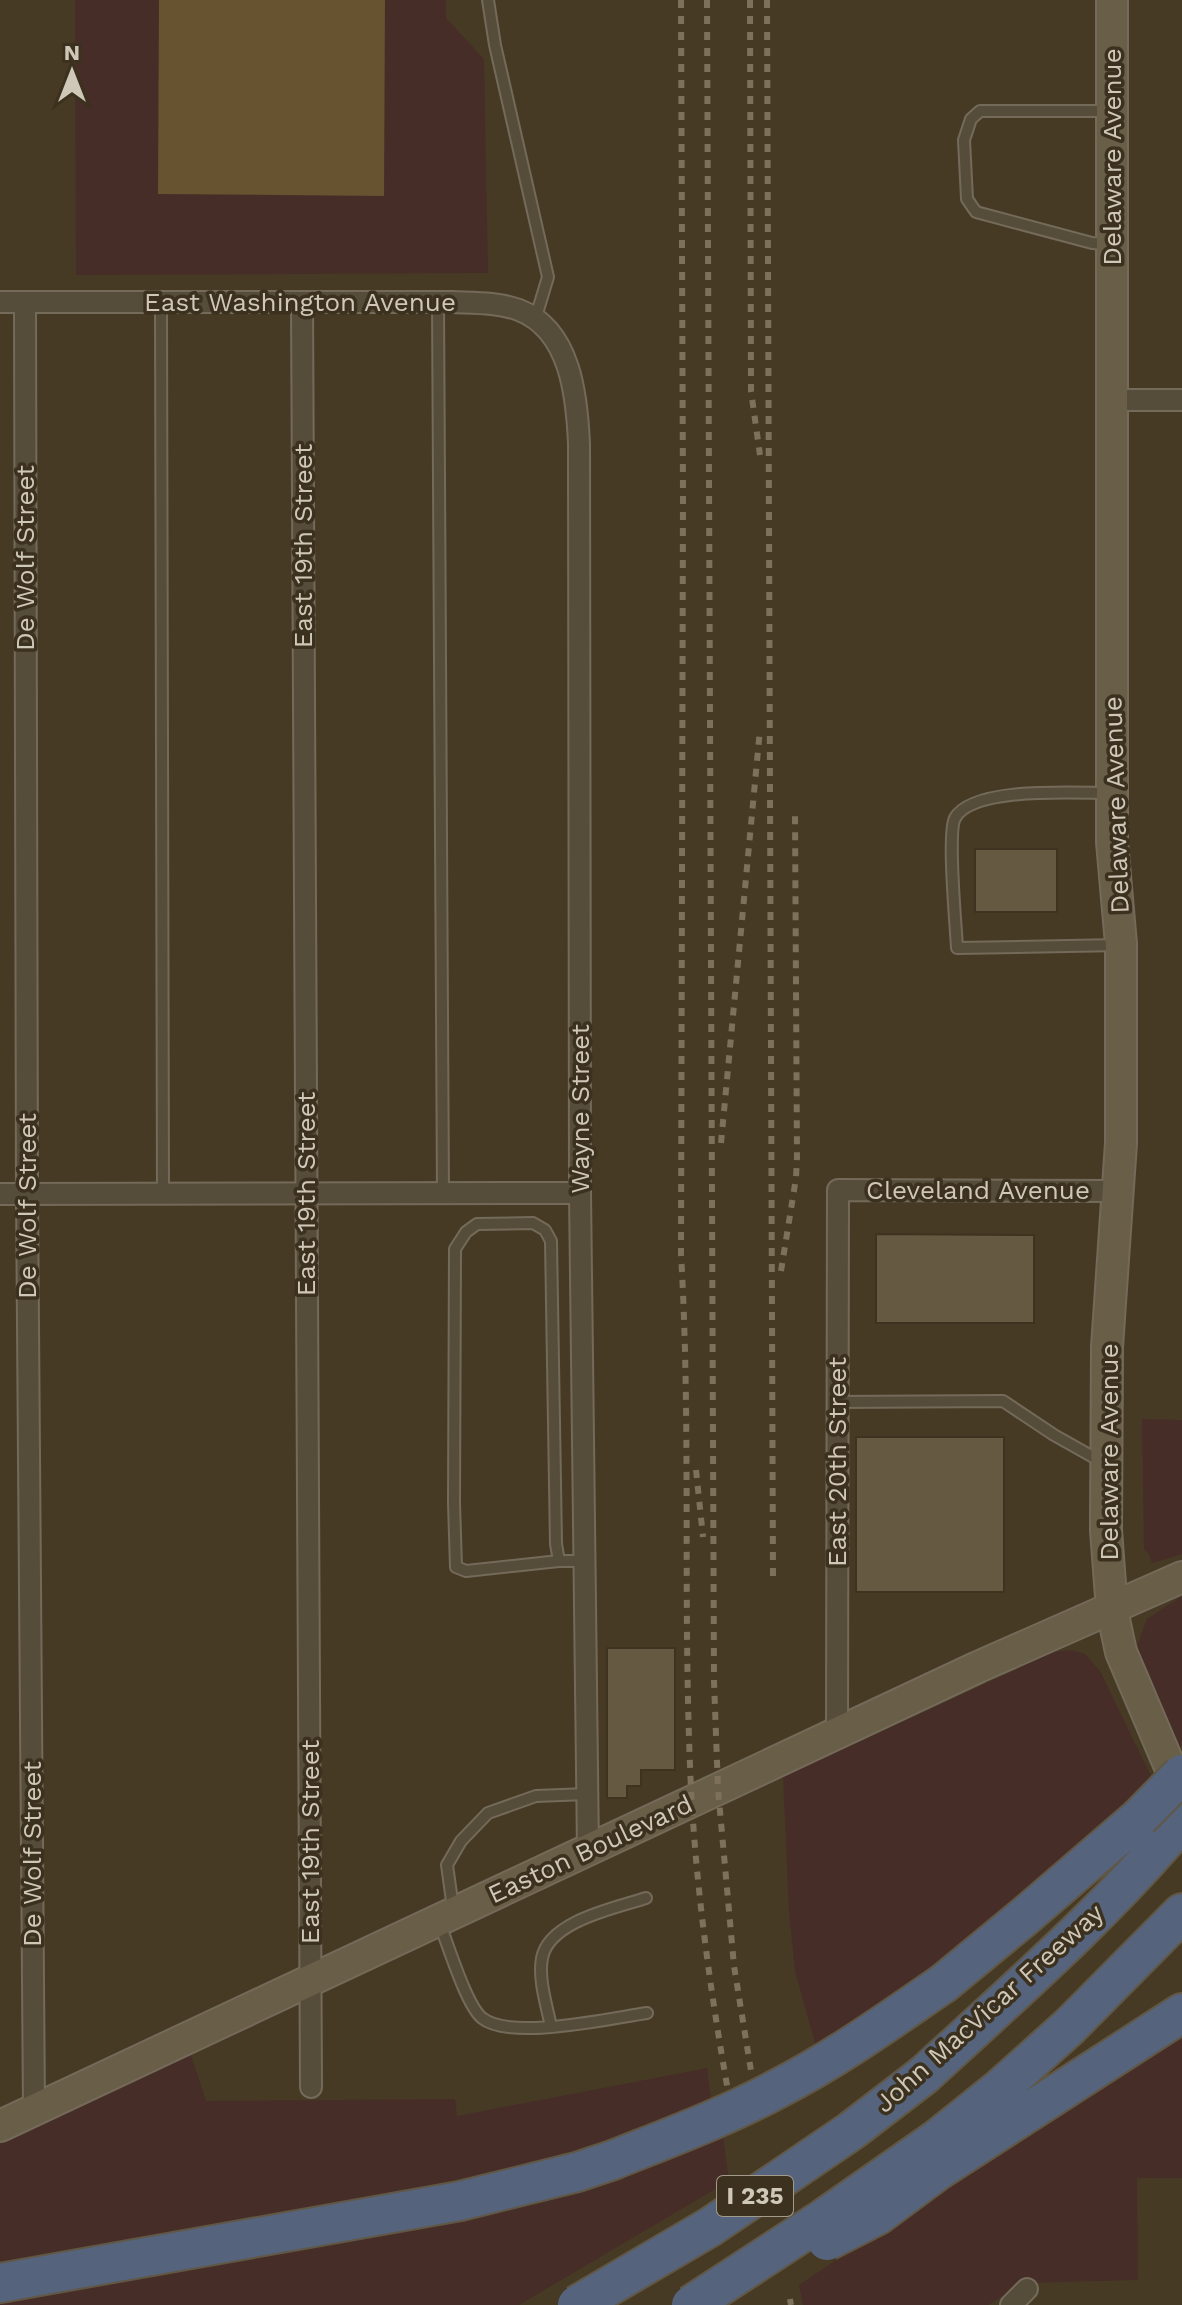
<svg xmlns="http://www.w3.org/2000/svg" width="1182" height="2305" font-family="'Work Sans',sans-serif">
  <style>
    .green { fill: #472d27 }
    .water { fill: #675330 }
    .building { fill: #665941; stroke: #3d3320; stroke-width: 2 }
    .lines { fill: none; stroke-linecap: round; stroke-linejoin: round }
    .service-casing { stroke: #736a59; stroke-width: 14 }
    .minor-casing { stroke: #736a59; stroke-width: 24 }
    .secondary-casing { stroke: #736a59; stroke-width: 34 }
    .motorway-casing { stroke: #605744; stroke-width: 42 }
    .service { stroke: #564c3a; stroke-width: 10 }
    .minor { stroke: #564c3a; stroke-width: 20 }
    .secondary { stroke: #695e48; stroke-width: 30 }
    .motorway { stroke: #56637c; stroke-width: 38 }
    .rail { stroke: #7d715c; stroke-width: 6; stroke-dasharray: 8 8; stroke-linecap: butt }
    .motorway-bridge-casing { stroke: #605744; stroke-width: 42; stroke-linecap: butt }
    .motorway-bridge { stroke: #56637c; stroke-width: 38 }
    .labels { text-anchor: middle; stroke-width: 7; stroke-linejoin: round; paint-order: stroke }
    .shield { fill: #3b311e; stroke: #a39a8a; stroke-width: 2 }
    .shield-label { font-size: 24px; font-weight: bold; fill: #cfc7b8 }
    .street-label { font-size: 26px; fill: #cfc7b8; stroke: #3b311e }
  </style>
  <rect width="100%" height="100%" fill="#473a25"/>
  <path class="green" d="M75 0H446V18L484 59 488 273 76 275Z
    M1142 1419 1182 1420V1554L1152 1563 1149 1554 1144 1549Z
    M1182 1596V1745L1176 1752 1138 1664V1643L1147 1619Z
    M1071 1650 1085 1654 1100 1671 1152 1778 1131 1800 993 1928 817 2050 795 1971 789 1911 783 1777 1054 1652Z
    M1182 2028V2178H1137L1138 2280 1026 2283 988 2305H803L799 2285Z
    M190 2052 206 2101 455 2099 457 2116 707 2068 712 2106 515 2176 0 2268V2141Z
    M722 2128 729 2181 519 2305H0V2294Z"/>
  <path class="water" d="M159 0H385L384 196 158 194Z"/>
  <path class="building" d="M975 849H1057V912H975Z
    M876 1234 1034 1235V1323H876Z
    M856 1437H1004V1592H856Z
    M607 1648H675V1770H641V1786H627V1798H607Z"/>
  <g class="lines">
    <g class="service-casing">
      <path id="service" d="M488 0 495 45 548 277 535 320
        M1109 244 1092 243 976 212 967 199 964 140 971 119 980 111H1110
        M161 302 163 1194
        M438 302 443 1193
        M1110 793C1076 793 973 786 955 818 947 833 956 926 957 948L1120 945
        M838 1402 1003 1401 1054 1435 1102 1462
        M559 1561 466 1571 456 1567 454 1503 455 1249 466 1232 477 1224 533 1223 545 1230 551 1241 556 1544 559 1561H586
        M453 1908 447 1865 461 1841 488 1813 536 1796 587 1794
        M439 1922C448 1944 466 2005 482 2018 511 2041 611 2018 647 2013
        M551 2027C547 2006 538 1980 542 1958 549 1921 615 1908 646 1898"/>
    </g>
    <g class="minor-casing">
      <path id="minor" d="M0 302H452C474 303 497 302 519 310 571 330 577 397 579 444L580 1193 588 1851
        M25 302 27 1194 34 2110
        M302 302 311 2087
        M1112 400H1182
        M0 1194 580 1193
        M837 1733 838 1190 1118 1191
        M1011 2305 1027 2289"/>
    </g>
    <g class="secondary-casing">
      <path id="secondary" d="M1112 0V842L1121 944V1143L1107 1347 1106 1530 1112 1610 1121 1652 1182 1795
        M0 2126 978 1667 1182 1577"/>
    </g>
    <g class="motorway-casing">
      <path id="motorway" d="M944 1983 1024 1917 1139 1818
        M924 2075C1013 1993 1104 1914 1182 1821
        M936 2140 1002 2087 1070 2026 1182 1913
        M940 2169 1182 2013
        M0 2283 460 2201 577 2172 613 2160"/>
    </g>
    <use href="#service" class="service"/>
    <use href="#minor" class="minor"/>
    <use href="#secondary" class="secondary"/>
    <use href="#motorway" class="motorway"/>
    <path class="rail" d="M681 0 683 497 681 1254C691 1424 683 1594 690 1765 694 1873 709 1984 728 2091
      M707 0 714 1681 718 1789 734 1966 752 2077
      M750 0 751 391 760 455
      M767 0 773 1578
      M721 1143 760 729
      M781 1271 796 1178 797 1157 795 816
      M696 1470 703 1537
      M790 2299 791 2305"/>
    <g class="motorway-bridge-casing">
      <path id="motorway-bridge" d="M1139 1818 1182 1774
        M613 2160C668 2138 725 2117 777 2089 836 2059 890 2020 944 1983
        M827 2241 878 2215 940 2169
        M577 2305 710 2227 851 2131 924 2075
        M691 2305 823 2219 936 2140"/>
    </g>
    <use href="#motorway-bridge" class="motorway-bridge"/>
  </g>
  <g class="labels">
    <rect class="shield" x="717" y="2176" width="76" height="40" rx="6"/>
    <g class="shield-label">
      <text x="755" y="2204">I 235</text>
    </g>
    <g class="street-label">
      <text transform="translate(1112 157) rotate(-90)" y="9">Delaware Avenue</text>
      <text x="300" y="311">East Washington Avenue</text>
      <text transform="translate(303 546) rotate(-90)" y="9">East 19th Street</text>
      <text transform="translate(25 558) rotate(-90)" y="9">De Wolf Street</text>
      <text transform="translate(1116 805) rotate(-92)" y="9">Delaware Avenue</text>
      <text transform="translate(580 1109) rotate(-90)" y="9">Wayne Street</text>
      <text x="978" y="1199">Cleveland Avenue</text>
      <text transform="translate(306 1194) rotate(-90)" y="9">East 19th Street</text>
      <text transform="translate(27 1206) rotate(-90)" y="9">De Wolf Street</text>
      <text transform="translate(1109 1452) rotate(-90)" y="9">Delaware Avenue</text>
      <text transform="translate(837 1462) rotate(-90)" y="9">East 20th Street</text>
      <text transform="translate(310 1842) rotate(-90)" y="9">East 19th Street</text>
      <text transform="translate(590 1849) rotate(-25)" y="9">Easton Boulevard</text>
      <text transform="translate(32 1854) rotate(-90)" y="9">De Wolf Street</text>
      <text transform="translate(989 2008) rotate(-42)" y="9">John MacVicar Freeway</text>
    </g>
  </g>
  <g transform="translate(72 72)" stroke="#3b311e" stroke-width="6" paint-order="stroke">
  <path d="M0-6L14 30L0 20L-14 30Z" fill="#cfc7b8"/>
  <text y="-12" font-size="22" font-weight="bold" text-anchor="middle" fill="#cfc7b8">N</text>
  </g>
</svg>
